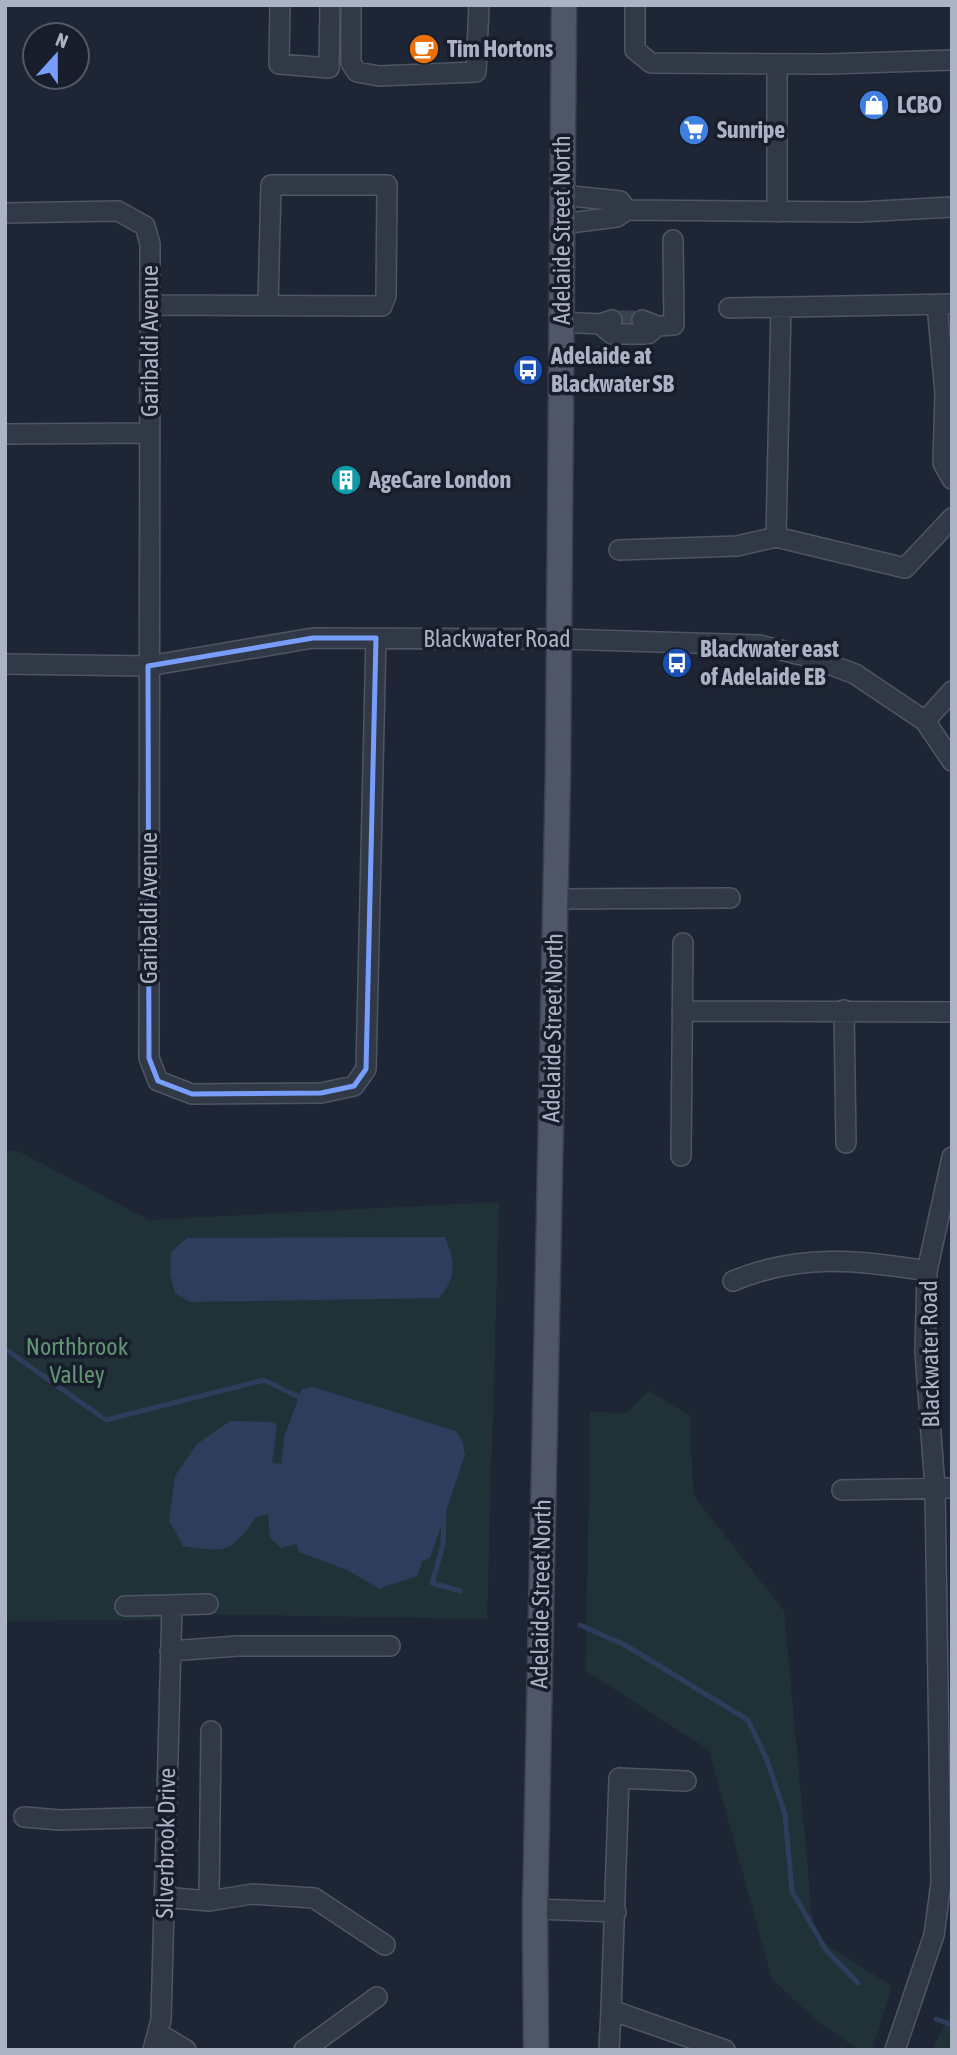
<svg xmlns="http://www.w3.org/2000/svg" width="957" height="2055" font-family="'Asap Condensed',sans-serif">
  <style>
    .green { fill: #203237 }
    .water { fill: #2e3d5c }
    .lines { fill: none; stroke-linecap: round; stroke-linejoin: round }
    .stream { stroke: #2e3d5c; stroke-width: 5 }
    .minor-tunnel { stroke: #3a4252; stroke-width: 19; stroke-dasharray: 19 10; stroke-linecap: butt }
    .minor-casing { stroke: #4e5565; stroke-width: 22 }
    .major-casing { stroke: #3a4150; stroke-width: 27 }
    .minor { stroke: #313846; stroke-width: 19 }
    .major { stroke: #4f5667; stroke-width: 24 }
    .marked { fill: none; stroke: #779efd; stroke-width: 5; stroke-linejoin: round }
    .labels { text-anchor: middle; stroke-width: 7; stroke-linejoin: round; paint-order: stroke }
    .poi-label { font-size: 24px; font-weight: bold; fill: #aab2c4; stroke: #171d2b; text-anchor: start }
    .street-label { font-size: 24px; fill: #aab2c4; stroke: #171d2b }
    .park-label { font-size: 24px; fill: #629572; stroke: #171d2b }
  </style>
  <rect width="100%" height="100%" fill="#1e2636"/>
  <path class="green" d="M5 1151H18L149 1220 499 1202 487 1619 190 1614 156 1620 5 1621Z
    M649 1391 690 1416 693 1495 784 1611 814 1937 892 1986 872 2050H859L817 2021 772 1979 709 1750 586 1671 590 1412 626 1413Z
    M952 2006V2050H933Z"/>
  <path class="water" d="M445 1237C455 1263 458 1276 439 1298L190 1302 175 1293 170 1275 171 1252 187 1238Z
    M313 1387 456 1431 462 1440 465 1455 430 1558 422 1562 418 1575C405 1582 393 1582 380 1589L347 1570 299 1552 296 1544 281 1548 270 1538 268 1514 256 1517C231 1553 226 1553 183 1546L169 1520 175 1476 197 1444 230 1421 274 1422 277 1425 272 1463 281 1464 284 1437 302 1389Z"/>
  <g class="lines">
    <path class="stream" d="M5 1349 106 1420 264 1380 303 1399
      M441 1510 444 1514 443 1545 432 1583 460 1591
      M580 1625 625 1645 748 1720 767 1760 785 1814 792 1891 826 1950 858 1983
      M936 2019 952 2025"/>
    <path class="minor-tunnel" d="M616 320H642"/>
    <g class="minor-casing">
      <path id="minor" d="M280 5 279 64 329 68 330 5
        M351 5V63L357 72 379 76 476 72 479 5
        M635 5V50L651 63 828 64 952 60
        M777 64V212
        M562 195 620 201 627 210
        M5 213 118 211 145 226 150 244 149 1058 158 1081 192 1094 321 1093 354 1086 366 1069 376 638
        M562 224 617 217 627 210 860 212 952 207
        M937 304 945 393 943 463 952 479
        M151 305 382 306 386 296 387 185H271L268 305
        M729 308 952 304
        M561 322 600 324 612 320
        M600 324 612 334H648L657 326 642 320
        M657 326 674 325 673 240
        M5 434 149 433
        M776 537 781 307
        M619 550 737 546 776 537 905 568 952 518
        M5 664 148 666 313 638 559 639 759 645 810 657 855 674 925 721 952 761
        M925 721 952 691
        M555 899 730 898
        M844 1010 846 1143
        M682 1011 952 1012
        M681 1156 683 943
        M733 1281C801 1253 857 1260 927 1271
        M842 1490 952 1488
        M172 1605 208 1604
        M125 1606 172 1605 161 2020 153 2050
        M170 1651 238 1646H390
        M686 1781 619 1778 611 2010 725 2050
        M24 1817 60 1820 166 1817
        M164 1897 209 1901 211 1731
        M209 1901 252 1894 314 1898 385 1945
        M535 1909 616 1912
        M158 2033 186 2050
        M304 2050 377 1997
        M609 2050 611 2010
        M895 2050 934 1935 941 1883 935 1488 925 1352 927 1271 952 1157"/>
    </g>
    <g class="major-casing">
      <path id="major" d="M536 2050 535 1914 558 770 564 5"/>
    </g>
    <use href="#minor" class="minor"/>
    <use href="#major" class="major"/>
  </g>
  <path class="marked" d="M313 638H376L366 1069 354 1086 321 1093 192 1094 158 1081 149 1058 148 666Z"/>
  <defs>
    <g id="cafe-disc" transform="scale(1.575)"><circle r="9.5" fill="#e8710a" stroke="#171d2b"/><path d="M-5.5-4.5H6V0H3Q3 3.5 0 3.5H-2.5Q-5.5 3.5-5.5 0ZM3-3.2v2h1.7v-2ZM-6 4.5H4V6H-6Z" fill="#fff"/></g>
    <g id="shop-disc" transform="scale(1.575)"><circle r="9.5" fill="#3f7fe0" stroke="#171d2b"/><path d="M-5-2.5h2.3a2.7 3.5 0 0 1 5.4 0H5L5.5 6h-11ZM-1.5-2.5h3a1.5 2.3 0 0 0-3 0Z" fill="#fff"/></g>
    <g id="supermarket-disc" transform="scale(1.575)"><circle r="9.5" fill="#3f7fe0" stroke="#171d2b"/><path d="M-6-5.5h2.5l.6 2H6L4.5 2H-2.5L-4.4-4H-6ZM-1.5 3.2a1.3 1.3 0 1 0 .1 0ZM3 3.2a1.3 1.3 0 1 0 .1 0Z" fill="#fff"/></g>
    <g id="bus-disc" transform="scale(1.575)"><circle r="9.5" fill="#1a4fb4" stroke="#171d2b"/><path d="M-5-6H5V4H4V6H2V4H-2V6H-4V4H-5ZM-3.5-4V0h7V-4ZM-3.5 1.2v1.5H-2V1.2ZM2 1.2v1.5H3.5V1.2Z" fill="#fff"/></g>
    <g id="building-disc" transform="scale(1.575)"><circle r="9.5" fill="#0f9aa8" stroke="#171d2b"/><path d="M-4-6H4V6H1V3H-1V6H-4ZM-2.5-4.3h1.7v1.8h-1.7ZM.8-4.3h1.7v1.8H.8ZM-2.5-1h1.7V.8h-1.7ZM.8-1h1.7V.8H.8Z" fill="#fff"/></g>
  </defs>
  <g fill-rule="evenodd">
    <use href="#cafe-disc" x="424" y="49"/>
    <use href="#shop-disc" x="874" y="105"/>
    <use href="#supermarket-disc" x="694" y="130"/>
    <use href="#bus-disc" x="528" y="370"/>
    <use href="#building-disc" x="346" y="480"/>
    <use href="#bus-disc" x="677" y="663"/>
  </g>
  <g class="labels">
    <g class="poi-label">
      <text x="447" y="57">Tim Hortons</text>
      <text x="897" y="113">LCBO</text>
      <text x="717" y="138">Sunripe</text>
      <text x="551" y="364">Adelaide at<tspan x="551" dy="28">Blackwater SB</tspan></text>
      <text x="369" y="488">AgeCare London</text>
      <text x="700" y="657">Blackwater east<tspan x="700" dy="28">of Adelaide EB</tspan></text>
    </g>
    <g class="street-label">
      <text transform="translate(562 230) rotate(-90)" y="8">Adelaide Street North</text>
      <text transform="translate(150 341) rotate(-90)" y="8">Garibaldi Avenue</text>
      <text x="497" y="647">Blackwater Road</text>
      <text transform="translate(149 908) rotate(-90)" y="8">Garibaldi Avenue</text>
      <text transform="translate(553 1028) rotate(-89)" y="8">Adelaide Street North</text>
      <text transform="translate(930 1354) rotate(-91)" y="8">Blackwater Road</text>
      <text transform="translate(541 1594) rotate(-89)" y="8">Adelaide Street North</text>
      <text transform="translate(166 1843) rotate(-89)" y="8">Silverbrook Drive</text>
    </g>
    <g class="park-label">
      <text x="77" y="1355">Northbrook<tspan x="77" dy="28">Valley</tspan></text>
    </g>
  </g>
  <rect width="957" height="2055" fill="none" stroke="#aab2c4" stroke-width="14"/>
  <g transform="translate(56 56) rotate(21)"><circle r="33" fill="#171d2b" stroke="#525968" stroke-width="2"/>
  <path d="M0-5L12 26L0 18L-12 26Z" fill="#779efd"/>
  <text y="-10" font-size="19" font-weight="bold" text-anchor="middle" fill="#aab2c4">N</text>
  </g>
</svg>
